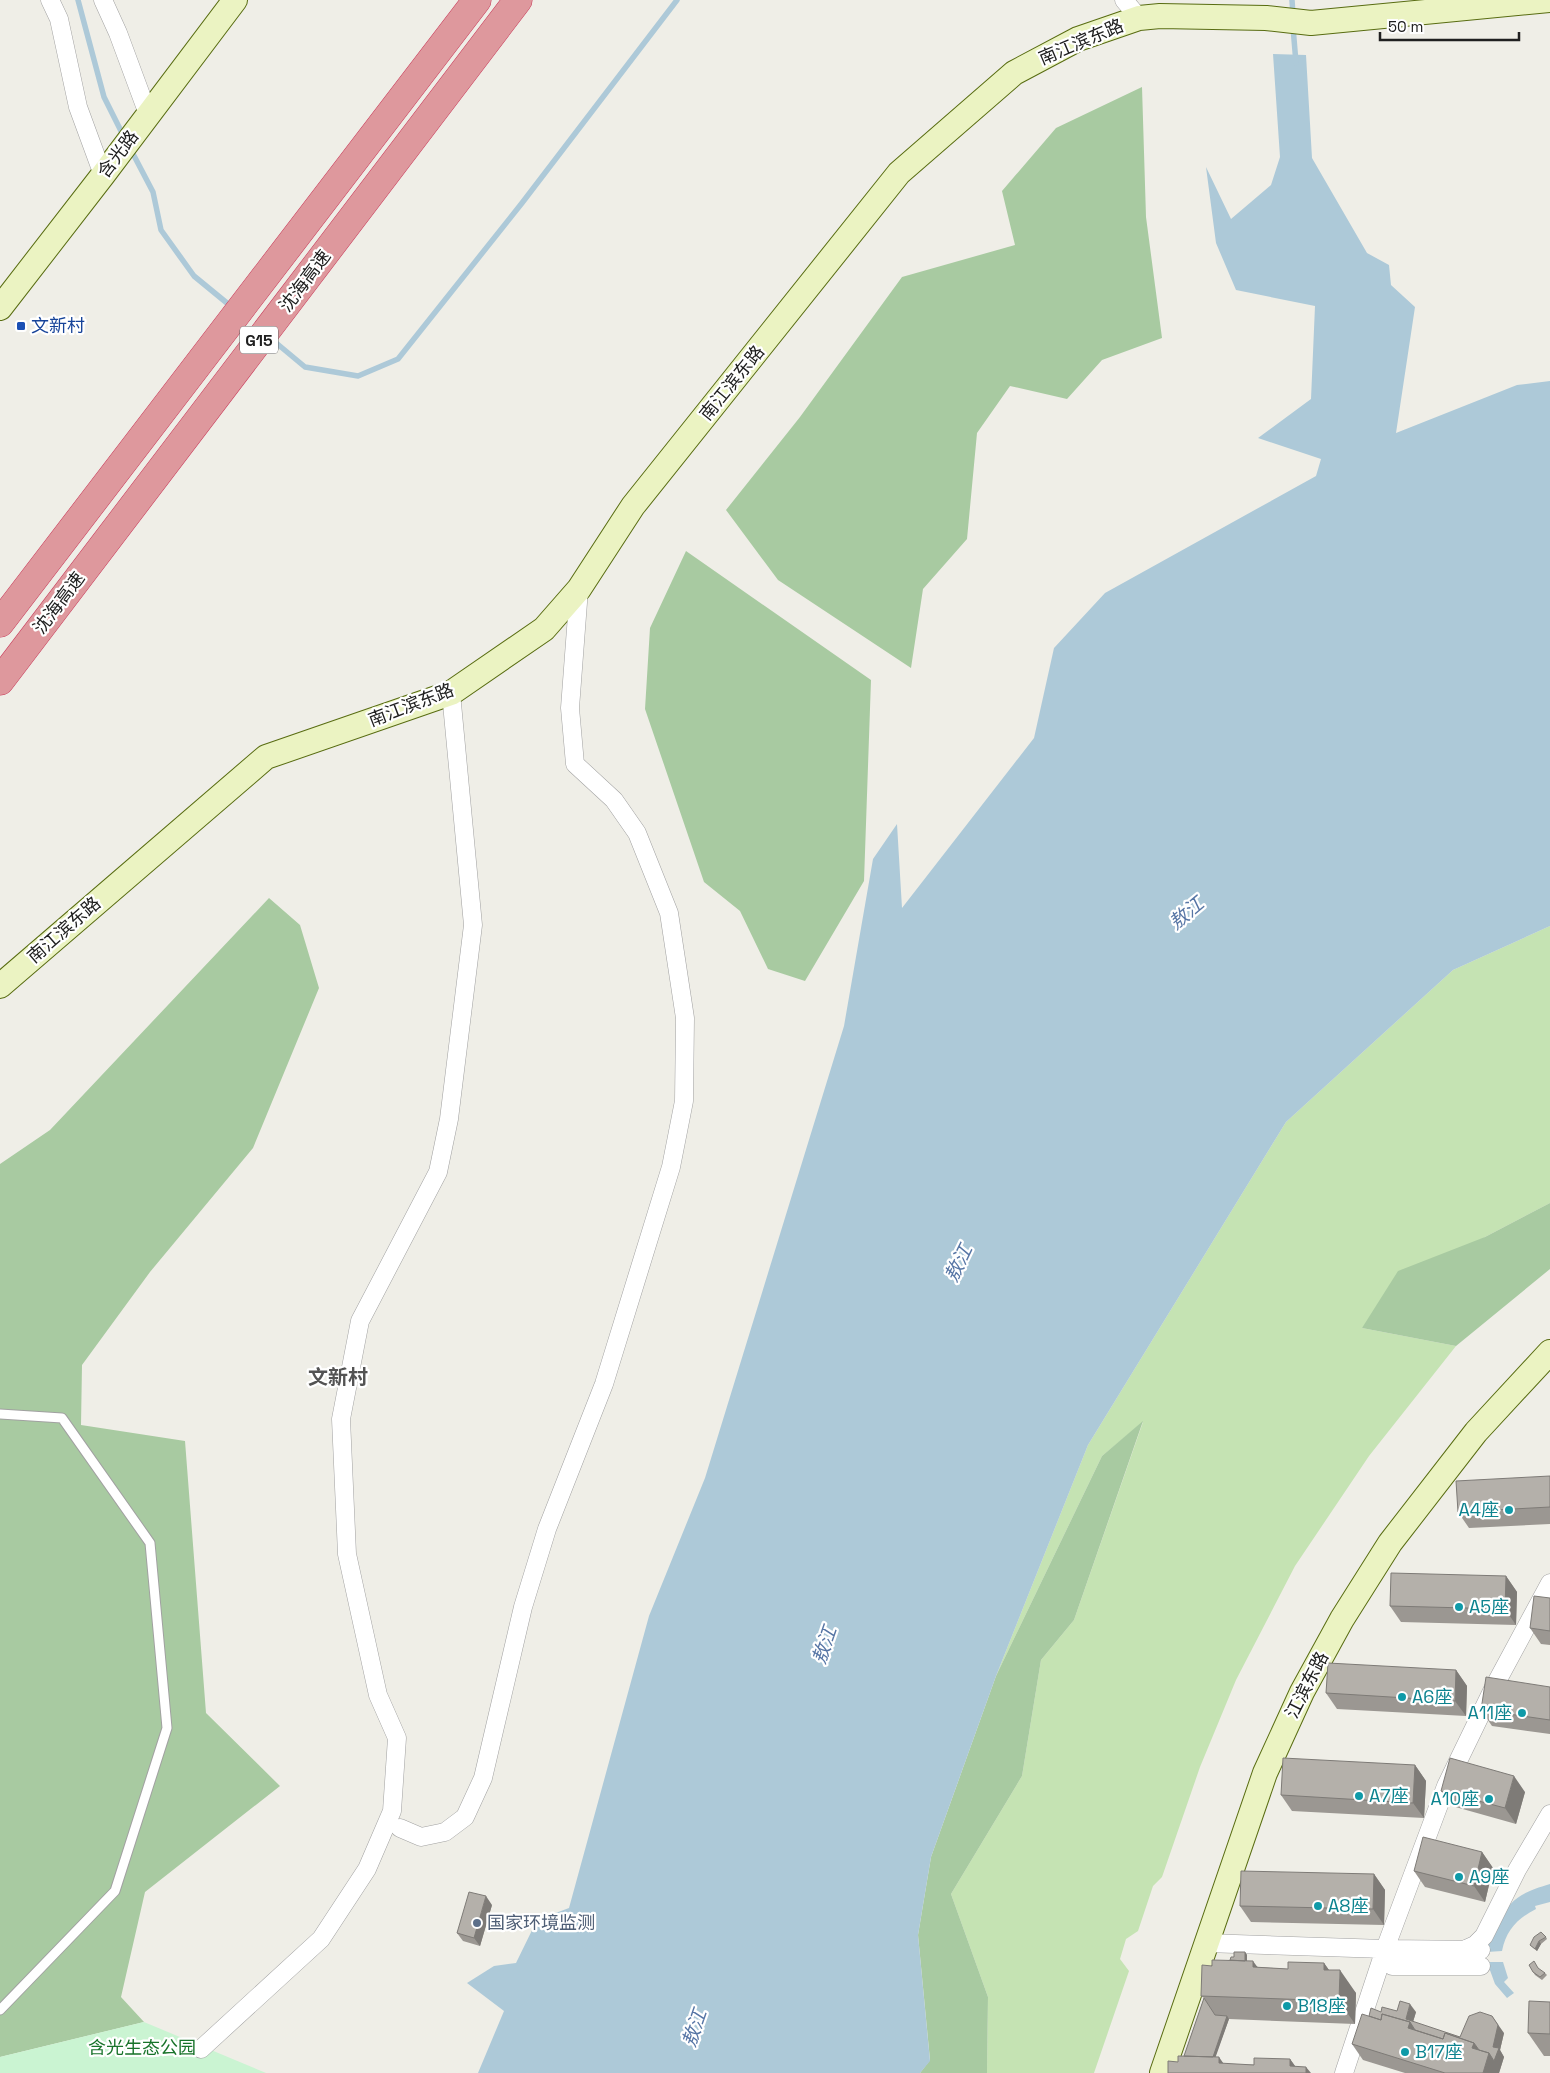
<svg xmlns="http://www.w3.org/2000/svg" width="1550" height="2073" font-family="'Space Grotesk','Noto Sans SC',sans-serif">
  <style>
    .grass { fill: #c5e3b3 }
    .forest { fill: #a8caa1 }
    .park { fill: #caf4d2 }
    .water { fill: #adc9d8 }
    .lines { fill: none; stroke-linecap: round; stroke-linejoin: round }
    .stream { stroke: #adc9d8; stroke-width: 5.5 }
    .service-casing { stroke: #a1a1a1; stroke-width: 11 }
    .minor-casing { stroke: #a1a1a1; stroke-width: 19 }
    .secondary-casing { stroke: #586c11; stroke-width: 26 }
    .motorway-casing { stroke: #c83a5a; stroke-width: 29 }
    .service { stroke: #fff; stroke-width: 9 }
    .minor { stroke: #fff; stroke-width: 18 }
    .secondary { stroke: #ebf3c2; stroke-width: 24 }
    .motorway { stroke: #de989d; stroke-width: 28 }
    .wall { fill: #9b9792 }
    .shaded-wall { fill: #7e7b77 }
    .building { fill: #b4b0aa; stroke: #7e7b77 }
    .transit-dot { fill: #1a4fb4; stroke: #fff; stroke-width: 2 }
    .culture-dot { fill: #0f9aa8; stroke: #fff; stroke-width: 2 }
    .service-dot { fill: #5c6f8a; stroke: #fff; stroke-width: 2 }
    .labels { text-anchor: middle; stroke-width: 4.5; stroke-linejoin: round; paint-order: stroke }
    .shield { fill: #fff; stroke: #636363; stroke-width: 1 }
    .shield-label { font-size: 16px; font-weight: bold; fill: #202020 }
    .street-label { font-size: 18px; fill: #202020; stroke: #fff }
    .transit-label { font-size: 18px; fill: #164399; stroke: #fff; text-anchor: start }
    .culture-label { font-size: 18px; fill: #0d838f; stroke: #fff; text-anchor: start }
    .service-label { font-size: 18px; fill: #4e5e75; stroke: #fff; text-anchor: start }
    .park-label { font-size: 18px; fill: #18732a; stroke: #fff }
    .water-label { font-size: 19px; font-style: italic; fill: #5675a5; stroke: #fff }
    .quarter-label { font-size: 20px; font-weight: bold; fill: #535353; stroke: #fff }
  </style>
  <rect width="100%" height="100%" fill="#efeee7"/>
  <path class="grass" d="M1550 926V1203L1485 1237 1362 1328 1456 1346 1369 1456 1295 1566 1236 1680 1200 1767 1162 1877 1153 1886 1138 1931 1126 1939 1120 1959 1129 1971 1094 2073H987L988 1997 951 1894 1022 1776 1041 1660 1074 1620 1143 1422 1102 1456 996 1676 1088 1445 1286 1122 1453 970Z"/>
  <path class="forest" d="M1142 87 1146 217 1162 338 1102 360 1067 399 1010 386 977 433 967 539 923 589 911 668 778 580 726 510 800 417 902 277 1015 245 1002 191 1056 128Z
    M686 551 871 680 864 881 805 981 768 969 740 911 704 882 645 709 650 628Z
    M269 898 300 925 319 988 253 1148 150 1272 82 1365 81 1425 185 1441 206 1713 280 1786 145 1892 121 1997 144 2022 0 2057V1164L50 1130Z
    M1550 1203V1269L1456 1346 1362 1328 1398 1271 1485 1237Z
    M1143 1421 1074 1620 1041 1660 1022 1776 951 1894 988 1997 987 2073H920L930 2060 918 1935 931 1857 996 1676 1102 1456Z"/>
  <path class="park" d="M144 2022 266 2073H0V2057Z"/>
  <path class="water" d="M1273 54 1306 55 1312 158 1367 253 1389 265 1391 285 1415 307 1396 433 1517 385 1550 381V926L1453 970 1286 1122 1088 1445 996 1676 931 1857 918 1935 930 2061 920 2073H478L504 2011 467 1983 494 1966 516 1963 537 1920 569 1908 649 1616 705 1478 844 1026 873 859 897 824 902 908 1034 738 1054 648 1105 593 1316 476 1321 459 1258 438 1311 399 1315 306 1236 290 1216 243 1206 167 1231 219 1271 185 1280 157Z
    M1550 1884V1902L1535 1906 1536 1909C1518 1918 1506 1930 1502 1951L1487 1952C1488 1942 1492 1935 1496 1926 1511 1898 1520 1893 1550 1884Z
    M1487 1962H1503L1508 1978 1504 1982 1514 1993 1507 1998 1495 1984Z"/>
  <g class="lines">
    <path class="stream" d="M78 0 104 97 124 137
      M1292 0 1293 15
      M1293 27 1296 63
      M131 150 153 192 161 230 194 276 233 308
      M269 337 305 367 358 376 398 359 522 203 677 0"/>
    <g class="service-casing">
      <path id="service" d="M0 1414 62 1418 150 1543 167 1728 115 1891 0 2010"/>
    </g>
    <g class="minor-casing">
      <path id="minor" d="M50 0 59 19 78 107 103 175
        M103 0 118 33 148 114
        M1124 0 1139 18
        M400 1828 421 1837 445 1832 465 1817 483 1778 523 1607 547 1529 604 1384 671 1167 684 1101 685 1018 669 913 637 833 614 800 575 764 570 708 579 589
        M1206 1943 1385 1949 1481 1950
        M1464 1950 1475 1945 1484 1936 1517 1870 1550 1814
        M1392 1966H1481
        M201 2049 321 1939 367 1869 392 1811 397 1738 378 1695 347 1554 341 1419 360 1321 438 1172 449 1119 473 925 451 693
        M1344 2073 1385 1949 1446 1786 1495 1685 1550 1583"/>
    </g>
    <g class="secondary-casing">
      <path id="secondary" d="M0 308 103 175 235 0
        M0 986 266 757 451 693 544 629 579 589 633 506 899 173 1014 73 1078 39 1139 18 1160 16 1266 18 1311 23 1550 0
        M1162 2073 1265 1773 1302 1692 1342 1619 1390 1543 1476 1432 1550 1352"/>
    </g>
    <g class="motorway-casing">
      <path id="motorway" d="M0 623 477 0
        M0 681 518 0"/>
    </g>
    <use href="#service" class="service"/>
    <use href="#minor" class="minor"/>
    <use href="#secondary" class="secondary"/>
    <use href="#motorway" class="motorway"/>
  </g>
  <path class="wall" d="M1550 1476V1524L1469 1528 1458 1512Z
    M1506 1576 1517 1592 1516 1625 1401 1622 1390 1606Z
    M1550 1598V1645L1541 1644 1530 1628Z
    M1456 1670 1467 1686 1466 1716 1337 1709 1326 1693Z
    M1550 1687V1734L1492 1726 1481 1710Z
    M1415 1765 1426 1781 1424 1818 1292 1811 1281 1795Z
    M1441 1791 1525 1792 1516 1824 1452 1806Z
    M1482 1852 1493 1868 1485 1902 1425 1887 1414 1871Z
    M1374 1874 1385 1890 1384 1925 1251 1922 1240 1906Z
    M492 1905 480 1946 463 1941 457 1933Z
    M1546 1937 1547 1939 1541 1944 1537 1951 1530 1945Z
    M1245 1952 1247 1955V1961L1258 1967 1288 1969 1324 1963 1329 1970 1356 1993 1355 2024 1229 2019 1215 2057 1224 2064 1254 2065 1290 2059 1295 2066 1178 2062 1184 2056 1204 1998 1201 1996 1212 1966 1230 1960 1234 1957Z
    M1529 1965 1545 1973 1547 1975 1542 1980 1535 1975Z
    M1550 2002V2056H1544L1528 2033Z
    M1397 2011 1416 2012 1413 2022 1460 2037 1504 2033 1500 2050 1504 2057 1499 2073H1405L1363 2060 1352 2044 1369 2016 1381 2012Z"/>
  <path class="shaded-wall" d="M1506 1576 1517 1592 1516 1625 1505 1609Z
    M1456 1670 1467 1686 1466 1716 1455 1701Z
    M1415 1765 1426 1781 1424 1818 1413 1803Z
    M1514 1776 1525 1792 1516 1824 1505 1808Z
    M1482 1852 1493 1868 1485 1902 1474 1886Z
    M1374 1874 1385 1890 1384 1925 1373 1909Z
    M486 1896 492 1905 480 1946 474 1938Z
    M1539 1941 1541 1944 1537 1951 1535 1949Z
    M1245 1952 1247 1955V1971L1245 1968Z
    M1253 1961 1269 1983 1253 1967Z
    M1324 1963 1340 1986V1970L1356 1993 1355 2024 1339 2001 1324 1970Z
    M1410 2004 1416 2012 1412 2025 1421 2038 1408 2028 1406 2019Z
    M1227 2016 1229 2019 1210 2073H1207Z
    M1492 2016 1504 2033 1500 2050 1504 2057 1499 2073H1483L1489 2053 1493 2047Z
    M1474 2043 1485 2058 1472 2048Z
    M1219 2057 1230 2073 1219 2063Z
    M1290 2059 1300 2073 1290 2066Z
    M1306 2067 1311 2073H1306Z"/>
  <path class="building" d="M1550 1476V1507L1458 1512 1456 1481Z
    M1391 1573 1506 1576 1505 1609 1390 1606Z
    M1534 1596 1550 1598V1631L1530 1628Z
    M1328 1663 1456 1670 1455 1701 1326 1693Z
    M1486 1677 1550 1687V1720L1481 1710Z
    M1283 1758 1415 1765 1413 1803 1281 1795Z
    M1450 1758 1514 1776 1505 1808 1441 1791Z
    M1423 1837 1482 1852 1474 1886 1414 1871Z
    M1241 1871 1374 1874 1373 1909 1240 1906Z
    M469 1892 486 1896 474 1938 457 1933Z
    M1541 1932 1546 1937 1539 1941 1535 1949 1530 1945 1534 1937Z
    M1234 1952H1245V1961L1230 1960 1231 1957H1234Z
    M1212 1960 1253 1961V1967L1288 1969V1962L1324 1963V1970H1340L1339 2001 1201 1996 1202 1965 1212 1966Z
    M1534 1961 1538 1968 1545 1973 1540 1977 1533 1972 1529 1965Z
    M1204 1998 1215 2015 1227 2016 1213 2057 1184 2056Z
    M1400 2001 1410 2004 1406 2019 1460 2037 1469 2016 1480 2012 1492 2016 1498 2025 1493 2047 1499 2048 1494 2061 1489 2053 1479 2050 1474 2043 1445 2033 1443 2039 1415 2030 1410 2022 1382 2014 1381 2020 1369 2016 1371 2008 1381 2012 1382 2007 1397 2011Z
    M1529 2001 1550 2002V2034L1528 2033Z
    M1362 2014 1381 2020 1382 2014 1410 2022 1408 2028 1443 2039 1445 2033 1474 2043 1472 2048 1489 2053 1483 2073H1445L1352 2044Z
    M1178 2056 1219 2057V2063L1254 2065V2058L1290 2059V2066L1306 2067V2073H1168V2061L1178 2062Z"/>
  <rect class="transit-dot" x="16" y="321" width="10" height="10" rx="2.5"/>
  <g class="culture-dot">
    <circle cx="1509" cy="1510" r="5"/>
    <circle cx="1459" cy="1607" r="5"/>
    <circle cx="1402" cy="1697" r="5"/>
    <circle cx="1522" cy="1713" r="5"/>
    <circle cx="1359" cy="1796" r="5"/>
    <circle cx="1489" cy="1799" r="5"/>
    <circle cx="1459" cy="1877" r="5"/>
    <circle cx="1318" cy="1906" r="5"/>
    <circle cx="1287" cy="2006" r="5"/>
    <circle cx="1405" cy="2052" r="5"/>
  </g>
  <circle class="service-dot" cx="477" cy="1923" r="5"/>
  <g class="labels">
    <rect class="shield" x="240" y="326.5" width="38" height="27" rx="4"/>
    <g class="shield-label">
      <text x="259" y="346">G15</text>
    </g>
    <g class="street-label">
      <text transform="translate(1081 42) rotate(-23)" y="6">南江滨东路</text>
      <text transform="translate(118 154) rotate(-53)" y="6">含光路</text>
      <text transform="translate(305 281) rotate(-53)" y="6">沈海高速</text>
      <text transform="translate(732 383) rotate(-51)" y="6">南江滨东路</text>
      <text transform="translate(59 603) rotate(-53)" y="6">沈海高速</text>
      <text transform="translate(411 705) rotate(-21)" y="6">南江滨东路</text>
      <text transform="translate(64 930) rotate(-41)" y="6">南江滨东路</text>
      <text transform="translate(1307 1685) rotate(-63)" y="6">江滨东路</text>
    </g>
    <g class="transit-label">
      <text x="31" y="332">文新村</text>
    </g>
    <g class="culture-label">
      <text x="1499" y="1516" text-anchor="end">A4座</text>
      <text x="1469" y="1613">A5座</text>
      <text x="1412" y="1703">A6座</text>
      <text x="1512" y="1719" text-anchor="end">A11座</text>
      <text x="1369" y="1802">A7座</text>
      <text x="1479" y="1805" text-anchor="end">A10座</text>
      <text x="1469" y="1883">A9座</text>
      <text x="1328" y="1912">A8座</text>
      <text x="1297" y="2012">B18座</text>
      <text x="1415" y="2058">B17座</text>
    </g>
    <g class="service-label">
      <text x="487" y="1929">国家环境监测</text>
    </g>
    <g class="park-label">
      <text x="142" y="2054">含光生态公园</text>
    </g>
    <g class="water-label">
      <text transform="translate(1186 913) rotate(-40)" y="7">敖江</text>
      <text transform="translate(958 1263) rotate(-64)" y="7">敖江</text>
      <text transform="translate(824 1645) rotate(-71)" y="7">敖江</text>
      <text transform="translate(694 2028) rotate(-71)" y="7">敖江</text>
    </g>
    <g class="quarter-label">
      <text x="338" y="1384">文新村</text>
    </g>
  </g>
  <path d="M1380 32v8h139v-8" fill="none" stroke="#202020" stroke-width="2.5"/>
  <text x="1388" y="32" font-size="15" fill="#202020" stroke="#ffffff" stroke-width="4" paint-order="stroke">50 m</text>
</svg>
